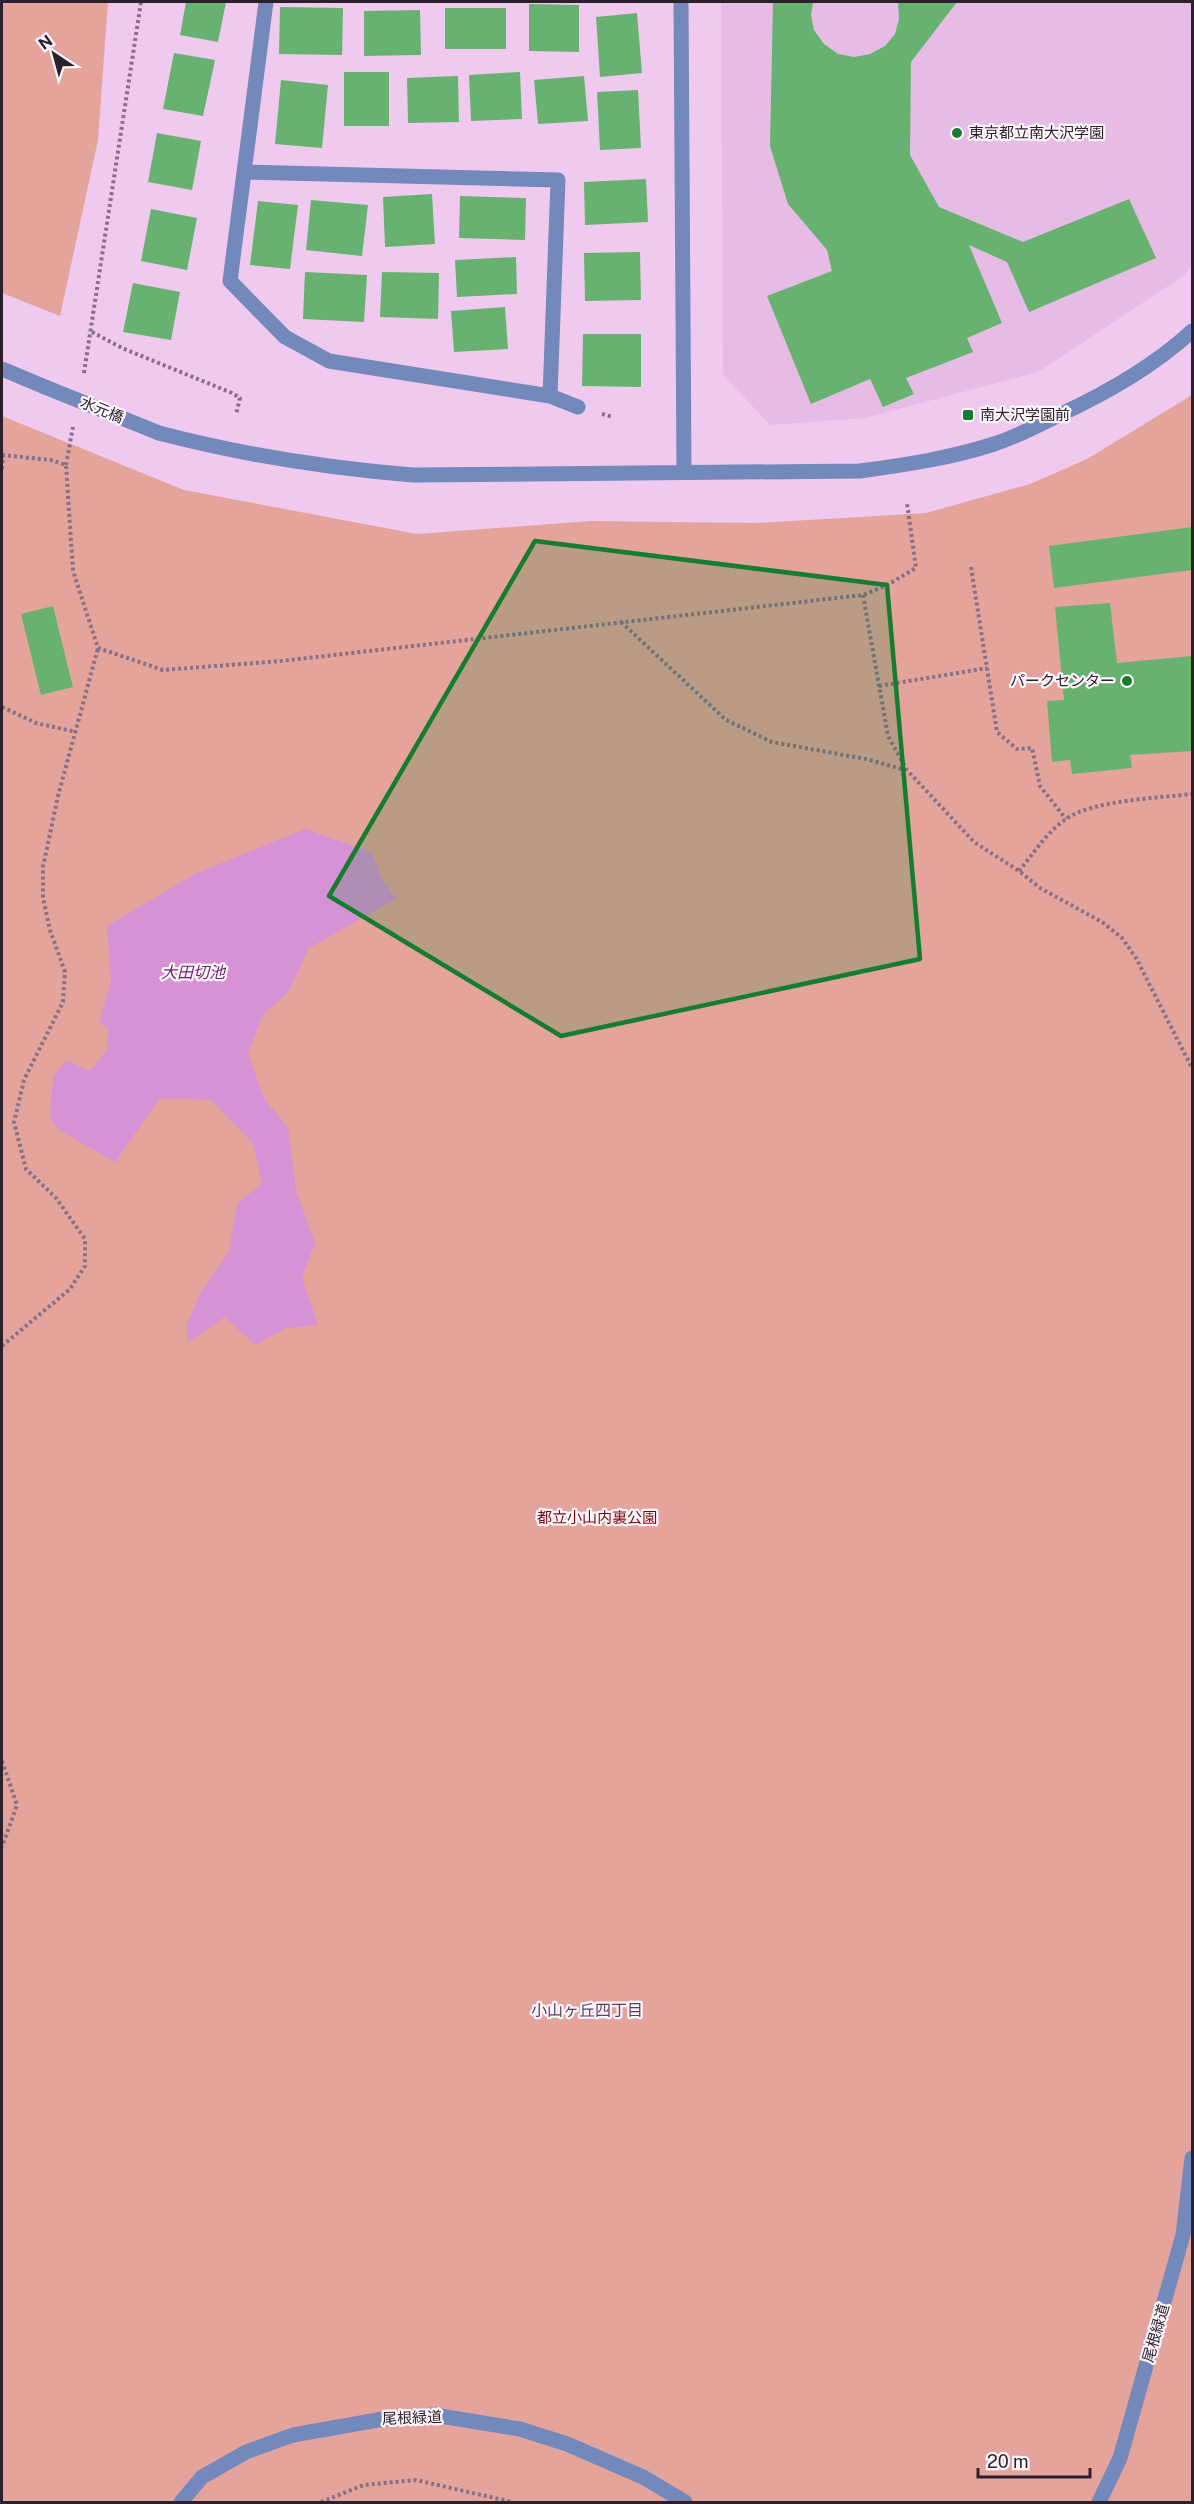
<svg xmlns="http://www.w3.org/2000/svg" width="1194" height="2504" font-family="'Public Sans','Noto Sans JP',sans-serif">
  <style>
    .built { fill: #e6bce5 }
    .green { fill: #e4a49c }
    .water { fill: #d692d5 }
    .building { fill: #68b271 }
    .lines { fill: none; stroke-linecap: round; stroke-linejoin: round }
    .path { stroke: #887087; stroke-width: 4; stroke-dasharray: 3 3; stroke-linecap: butt }
    .pedestrian { stroke: #7489bb; stroke-width: 15 }
    .minor { stroke: #7489bb; stroke-width: 15 }
    .tertiary { stroke: #7489bb; stroke-width: 15 }
    .tertiary-bridge { stroke: #7489bb; stroke-width: 15 }
    .marked { fill: #167d30; fill-opacity: 0.2; stroke: #167d30; stroke-width: 4.5; stroke-linejoin: round }
    .poi-dot { fill: #167d30; stroke: #fef6fd; stroke-width: 2 }
    .labels { text-anchor: middle; stroke-width: 4.5; stroke-linejoin: round; paint-order: stroke }
    .poi-label { font-size: 15px; fill: #2d202d; stroke: #fef6fd; text-anchor: start }
    .street-label { font-size: 15px; fill: #2d202d; stroke: #fef6fd }
    .park-label { font-size: 15px; fill: #7e040b; stroke: #fef6fd }
    .water-label { font-size: 16px; font-style: italic; fill: #6d1e70; stroke: #fef6fd }
    .neighbourhood-label { font-size: 16px; fill: #5e405e; stroke: #fef6fd }
  </style>
  <rect width="100%" height="100%" fill="#efcaee"/>
  <path class="built" d="M721 2H1192V264L1185 275 1038 372 865 418 770 425 723 375Z"/>
  <path class="green" d="M2 2H108L98 140 60 316 2 293Z
    M1192 395V2502H2V416L184 490 417 534 591 521 757 523 926 513 1030 484 1087 459Z"/>
  <path class="water" d="M305 829 372 852 381 877 396 899 309 948 288 992 262 1016 248 1054 264 1098 288 1128 296 1191 315 1243 302 1277 318 1325 286 1328 255 1345 225 1317 187 1343V1324L200 1294 229 1251 237 1204 262 1183 253 1143 211 1100 160 1098 115 1162 59 1130 50 1118 53 1077 66 1060 90 1071 107 1050 108 1029 99 1022 111 982 107 926 195 874Z"/>
  <path class="building" d="M186 2H226L218 42 180 35Z
    M773 2H813L811 15 814 30 824 44 838 54 854 57 870 54 885 46 895 34 899 19 898 2H957L911 62 910 155 939 207 1023 242 1129 199 1156 258 1029 312 1007 262 969 245 1002 323 967 338 973 352 906 378 914 394 883 407 870 379 811 404 767 296 832 271 827 250 788 204 770 146Z
    M529 4 579 5V52L529 51Z
    M280 7 343 8 342 55 279 54Z
    M445 8H506V49H445Z
    M420 10 421 55 364 56V11Z
    M637 13 642 73 600 77 596 17Z
    M174 53 215 60 203 116 163 109Z
    M344 72H389V126H344Z
    M520 72 522 119 471 121 469 75Z
    M458 76 459 122 408 123 407 78Z
    M584 76 588 121 538 124 534 80Z
    M281 80 328 85 322 148 275 144Z
    M638 90 641 148 600 150 597 92Z
    M157 133 201 141 192 190 148 182Z
    M646 179 648 222 585 225 584 182Z
    M432 194 435 244 385 247 383 197Z
    M460 196 526 198 525 240 459 238Z
    M311 200 368 205 362 256 306 250Z
    M258 201 298 205 290 269 250 265Z
    M151 209 197 218 187 270 141 261Z
    M640 252 641 300 585 301 584 253Z
    M516 257 517 294 457 297 455 260Z
    M305 272 367 275 364 322 303 319Z
    M382 272 439 273 438 319 380 317Z
    M133 283 180 292 171 340 123 332Z
    M505 307 508 349 454 352 451 311Z
    M583 334H641V387L582 386Z
    M1192 527V570L1054 588 1049 546Z
    M1110 603 1117 663 1192 656V751L1130 755 1132 768 1072 774 1070 760 1052 762 1047 701 1064 700 1055 607Z
    M53 606 73 687 41 695 21 614Z"/>
  <g class="lines">
    <path class="path" d="M92 332 122 348 232 393 240 398 236 415
      M84 373 141 2
      M602 414 613 417
      M2 455 51 460 66 465 73 571 98 648 163 670 281 661 863 595 887 585 916 568 907 503
      M66 465 73 427
      M2 469 3 456 2 457
      M971 567 997 732 1017 749 1032 748 1040 786 1066 819
      M863 595 888 736 907 770 974 842 1019 871 1040 888 1102 922 1122 938 1136 958 1192 1068
      M621 622 726 720 772 742 866 759 905 770
      M879 686 987 668
      M2 707 36 723 76 732
      M1019 871C1033 854 1047 832 1066 819 1093 800 1159 798 1192 794
      M2 1346 70 1289 85 1266V1239L56 1198 26 1169 14 1122 24 1080 63 1002 65 972 50 930 43 898V867L58 796 98 648
      M2 1761 17 1805 2 1847
      M321 2502 364 2485 416 2480 512 2502"/>
    <path class="pedestrian" d="M181 2502 202 2477 246 2452 293 2435 389 2418 434 2415 520 2429 567 2444 643 2477 685 2502
      M1099 2502 1120 2458 1183 2235 1192 2158"/>
    <path class="minor" d="M266 2 230 281 285 337 329 361 550 396 578 407
      M244 172 558 180 550 396"/>
    <path class="tertiary" d="M681 2 684 472
      M2 369 45 387
      M159 433C243 455 327 468 413 475L860 471C905 465 951 458 994 444 1016 437 1037 426 1057 416 1105 394 1153 367 1192 331"/>
    <path class="tertiary-bridge" d="M45 387 159 433"/>
  </g>
  <path class="marked" d="M535 541 887 585 920 959 561 1036 329 896Z"/>
  <g class="poi-dot">
    <circle cx="957" cy="133" r="6"/>
    <rect x="962" y="409" width="12" height="12" rx="3"/>
    <circle cx="1127" cy="681" r="6"/>
  </g>
  <g class="labels">
    <g class="poi-label">
      <text x="969" y="138">東京都立南大沢学園</text>
      <text x="980" y="420">南大沢学園前</text>
      <text x="1115" y="686" text-anchor="end">パークセンター</text>
    </g>
    <g class="street-label">
      <text transform="translate(102 410) rotate(22)" y="5">水元橋</text>
      <text transform="translate(1156 2333) rotate(-74)" y="5">尾根緑道</text>
      <text transform="translate(412 2418) rotate(-2)" y="5">尾根緑道</text>
    </g>
    <g class="park-label">
      <text x="597" y="1523">都立小山内裏公園</text>
    </g>
    <g class="water-label">
      <text x="193" y="978">大田切池</text>
    </g>
    <g class="neighbourhood-label">
      <text x="587" y="2016">小山ヶ丘四丁目</text>
    </g>
  </g>
  <rect width="1194" height="2504" fill="none" stroke="#2d202d" stroke-width="6"/>
  <g transform="translate(54 54) rotate(324)" stroke="#fef6fd" stroke-width="4.5" paint-order="stroke">
  <path d="M0-4.5L10 22L0 15L-10 22Z" fill="#2d202d"/>
  <text y="-9" font-size="16" font-weight="bold" text-anchor="middle" fill="#2d202d">N</text>
  </g>
  <path d="M978 2468v9h112v-9" fill="none" stroke="#2d202d" stroke-width="3"/>
  <text x="987" y="2468" font-size="18" fill="#2d202d" stroke="#fef6fd" stroke-width="4.5" paint-order="stroke">20 m</text>
</svg>
